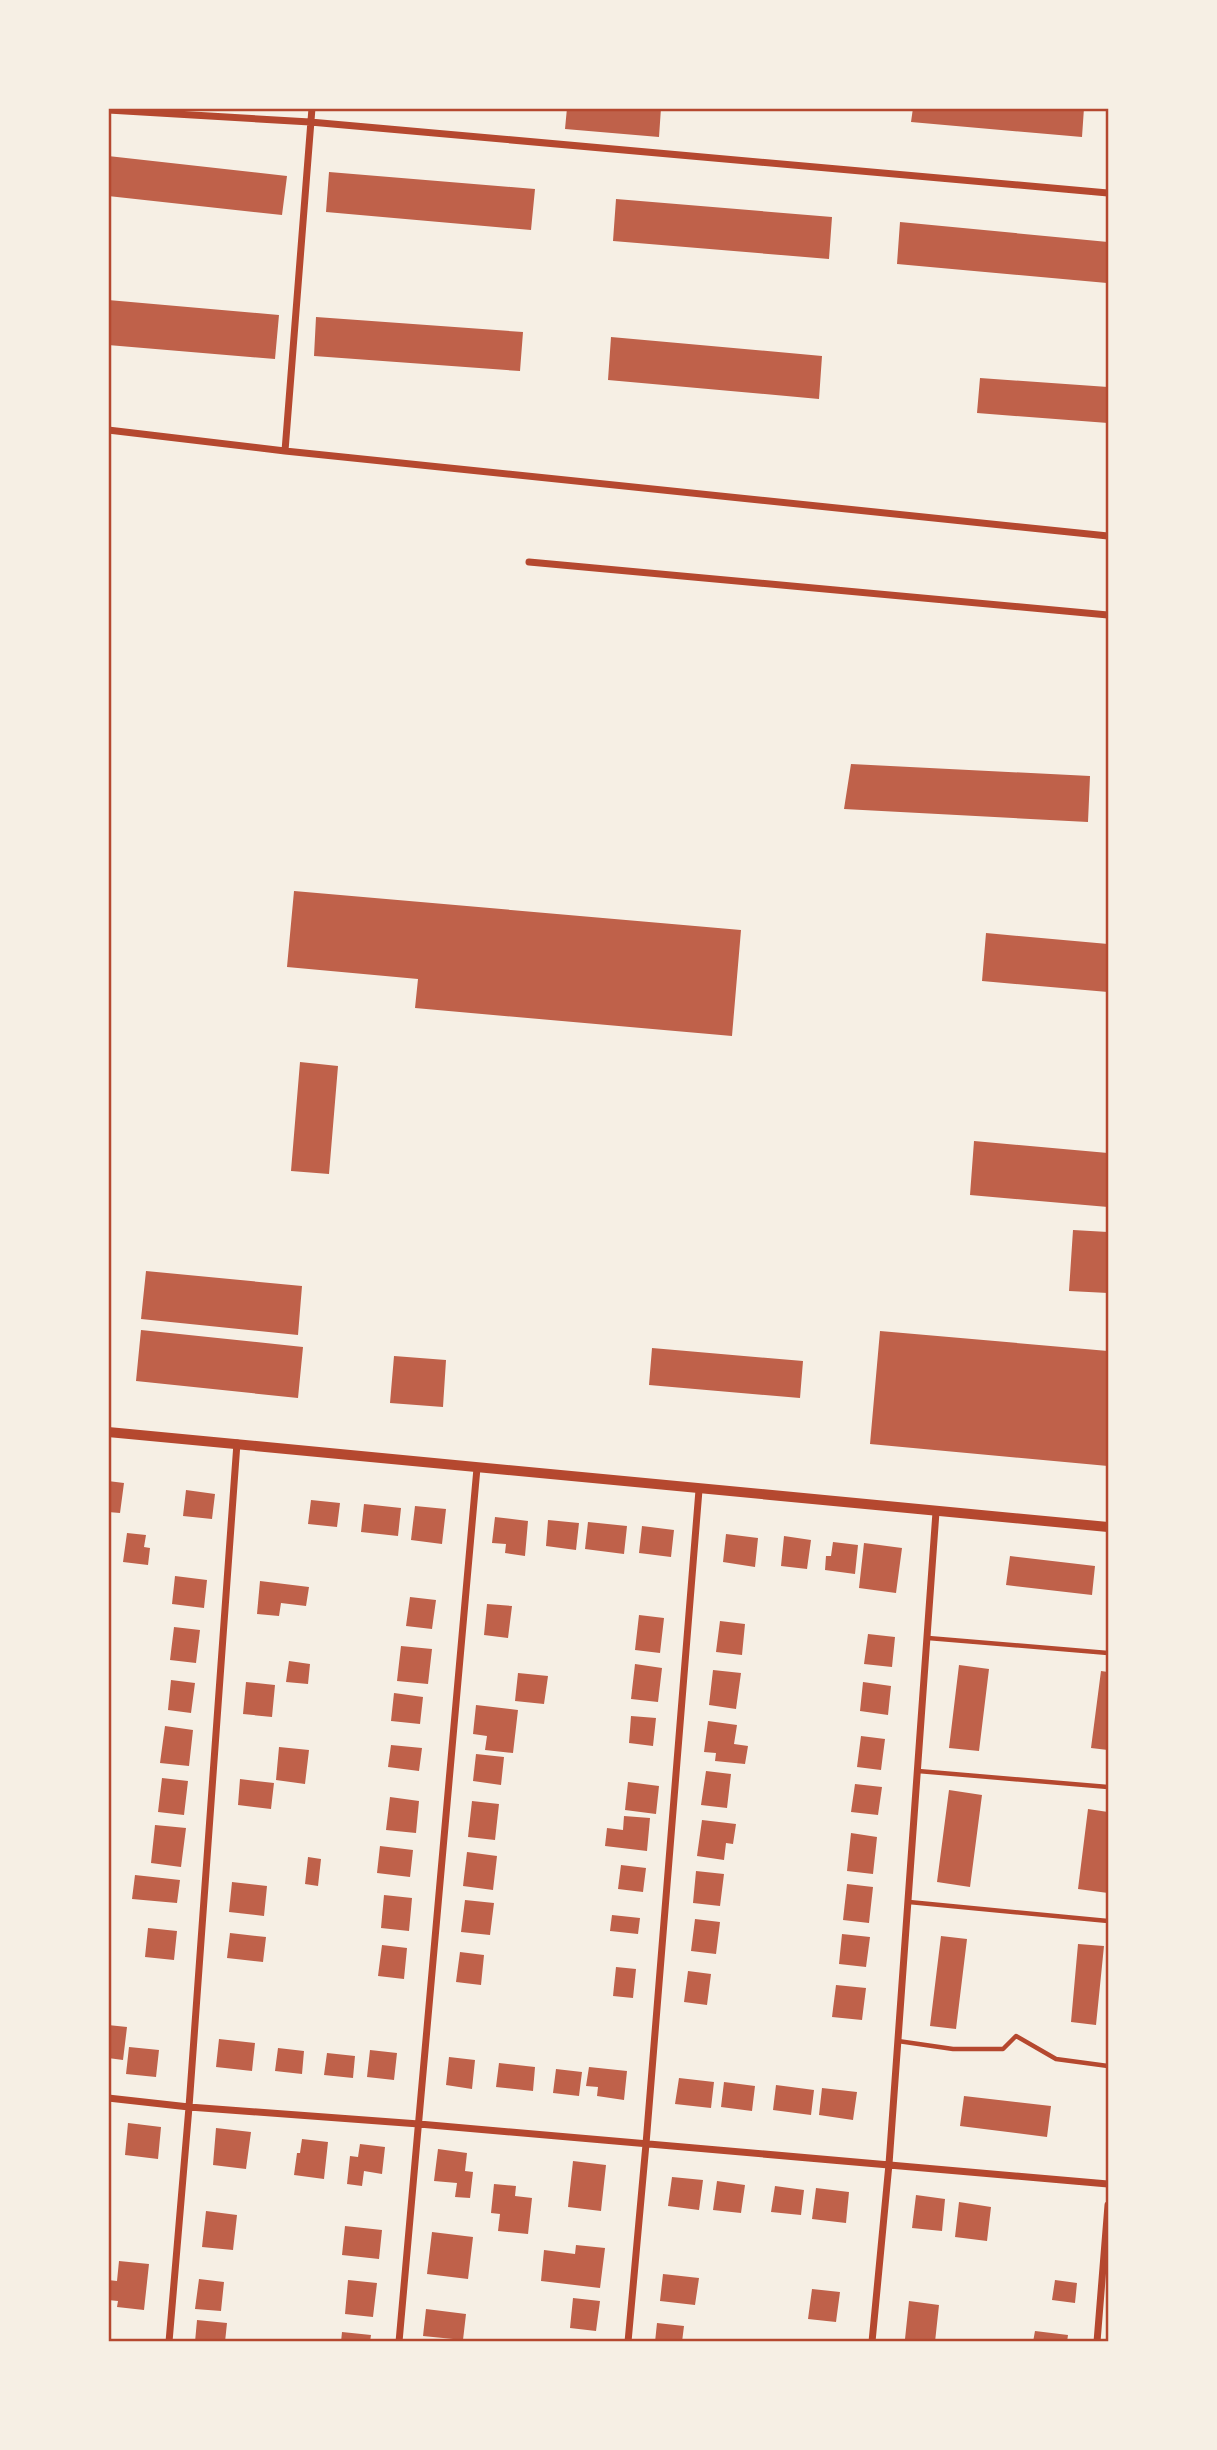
<svg xmlns="http://www.w3.org/2000/svg" width="1217" height="2450" font-family="'Roboto Condensed',sans-serif">
  <style>
    .building { fill: #bf614a }
    .lines { fill: none; stroke-linecap: round; stroke-linejoin: round }
    .service { stroke: #b5482f; stroke-width: 4.5 }
    .minor { stroke: #b5482f; stroke-width: 7 }
    .tertiary { stroke: #b5482f; stroke-width: 10 }
    .neatline { fill: none; stroke: #b5482f; stroke-width: 2.5 }
  </style>
  <rect width="100%" height="100%" fill="#f6efe4"/>
  <path class="building" d="M567 108H661L659 137 565 129Z
    M913 108H1084L1082 137 911 122Z
    M108 156 287 176 282 215 108 196Z
    M329 172 535 189 531 230 326 212Z
    M616 199 832 217 829 259 613 241Z
    M900 222 1108 242 1107 283 897 264Z
    M108 300 279 315 275 359 108 345Z
    M316 317 523 332 520 371 314 356Z
    M611 337 822 356 819 399 608 380Z
    M980 378 1108 387V423L977 413Z
    M851 764 1090 776 1088 822 844 809Z
    M294 891 741 930 732 1036 415 1008 418 979 287 967Z
    M986 933 1108 944V992L982 981Z
    M300 1062 338 1066 329 1174 291 1171Z
    M974 1141 1108 1153V1207L970 1195Z
    M1073 1230 1108 1232V1293L1069 1291Z
    M146 1271 302 1286 298 1335 141 1319Z
    M141 1330 303 1347 298 1398 136 1381Z
    M880 1331 1108 1351V1466L870 1444Z
    M652 1348 803 1361 800 1398 649 1385Z
    M394 1356 446 1360 443 1407 390 1403Z
    M108 1481 124 1483 120 1513 108 1512Z
    M186 1490 215 1494 212 1519 183 1516Z
    M311 1500 340 1503 337 1527 308 1524Z
    M364 1504 401 1508 398 1536 361 1532Z
    M415 1506 446 1509 442 1544 411 1540Z
    M495 1517 528 1521 525 1556 505 1553 506 1544 492 1543Z
    M548 1520 579 1523 576 1550 546 1546Z
    M588 1522 627 1526 624 1554 585 1549Z
    M642 1526 674 1530 671 1557 639 1553Z
    M127 1533 146 1535 144 1547 150 1548 148 1565 123 1562Z
    M726 1534 758 1538 755 1567 723 1562Z
    M784 1536 811 1540 807 1569 781 1566Z
    M833 1542 858 1545 855 1574 825 1570 826 1556H831Z
    M864 1543 902 1548 896 1593 859 1588Z
    M1010 1556 1095 1566 1092 1595 1006 1585Z
    M175 1576 207 1580 204 1608 172 1604Z
    M260 1581 309 1587 306 1606 281 1603 279 1616 257 1614Z
    M410 1597 436 1600 432 1629 406 1626Z
    M487 1604 512 1606 508 1638 484 1635Z
    M639 1615 664 1618 660 1653 635 1650Z
    M720 1621 745 1624 742 1655 716 1652Z
    M174 1627 200 1630 196 1663 170 1660Z
    M868 1634 895 1637 892 1667 864 1664Z
    M401 1646 432 1649 428 1684 397 1681Z
    M289 1661 310 1664 308 1684 286 1682Z
    M635 1664 662 1668 658 1702 631 1699Z
    M959 1665 989 1669 979 1751 949 1748Z
    M713 1670 741 1673 736 1709 709 1705Z
    M1101 1671 1108 1672V1750L1091 1748Z
    M518 1673 548 1676 544 1704 515 1701Z
    M171 1680 195 1683 191 1713 168 1710Z
    M246 1682 275 1685 272 1717 243 1714Z
    M863 1682 891 1686 888 1715 860 1711Z
    M394 1693 423 1697 420 1724 391 1721Z
    M476 1705 518 1710 513 1753 485 1750 487 1736 473 1734Z
    M631 1716 656 1718 653 1746 629 1743Z
    M708 1721 737 1725 734 1744 748 1746 745 1764 715 1761 716 1753 704 1752Z
    M165 1726 193 1730 189 1766 160 1763Z
    M861 1736 885 1739 881 1770 857 1767Z
    M391 1745 422 1748 419 1771 388 1767Z
    M279 1747 309 1750 305 1784 276 1780Z
    M476 1754 504 1757 501 1785 473 1781Z
    M706 1771 731 1774 727 1808 701 1805Z
    M162 1778 188 1781 184 1815 158 1812Z
    M240 1779 274 1783 271 1809 238 1805Z
    M628 1782 659 1786 656 1814 625 1810Z
    M855 1784 882 1787 878 1815 851 1812Z
    M949 1790 982 1795 970 1887 937 1882Z
    M390 1797 419 1801 416 1833 386 1830Z
    M472 1801 499 1804 495 1840 468 1837Z
    M1088 1809 1108 1812V1893L1078 1889Z
    M624 1816 650 1818 647 1851 605 1846 607 1828 623 1830Z
    M702 1820 736 1824 733 1844 726 1843 724 1860 697 1856Z
    M155 1825 186 1828 181 1867 151 1863Z
    M851 1833 877 1837 873 1874 847 1871Z
    M380 1846 413 1850 410 1877 377 1873Z
    M467 1852 497 1856 493 1890 463 1886Z
    M308 1857 321 1859 318 1886 305 1884Z
    M621 1865 646 1868 643 1892 618 1889Z
    M696 1871 724 1874 720 1906 693 1903Z
    M135 1875 180 1880 177 1903 132 1899Z
    M232 1882 267 1886 264 1916 229 1912Z
    M847 1884 873 1887 869 1923 843 1920Z
    M384 1895 412 1898 409 1931 381 1928Z
    M465 1900 494 1903 490 1935 461 1932Z
    M612 1915 640 1918 638 1934 610 1931Z
    M695 1919 720 1922 716 1954 691 1951Z
    M148 1928 177 1931 174 1960 145 1957Z
    M230 1933 266 1937 263 1962 227 1958Z
    M842 1934 870 1937 866 1967 839 1964Z
    M941 1936 967 1939 956 2029 930 2026Z
    M1078 1944 1104 1946 1096 2025 1071 2022Z
    M382 1945 407 1948 404 1979 378 1976Z
    M460 1952 484 1955 481 1985 456 1982Z
    M616 1967 636 1969 633 1998 613 1996Z
    M688 1971 711 1974 707 2005 684 2002Z
    M836 1985 866 1988 862 2020 832 2017Z
    M108 2025 127 2027 123 2060 108 2058Z
    M219 2039 255 2043 252 2071 216 2067Z
    M129 2047 159 2050 156 2077 126 2074Z
    M278 2048 304 2051 302 2074 275 2071Z
    M370 2050 397 2053 394 2080 367 2077Z
    M327 2053 355 2056 353 2078 324 2075Z
    M449 2057 475 2060 472 2089 446 2085Z
    M499 2063 535 2067 533 2091 496 2087Z
    M589 2067 627 2071 624 2100 597 2096 598 2087 586 2086Z
    M556 2069 582 2072 579 2096 553 2093Z
    M679 2078 714 2082 711 2108 675 2104Z
    M724 2082 755 2086 752 2111 721 2107Z
    M776 2085 814 2090 811 2115 773 2110Z
    M822 2088 857 2092 853 2120 819 2115Z
    M964 2096 1051 2106 1047 2137 960 2126Z
    M128 2123 161 2127 158 2159 125 2155Z
    M216 2128 251 2132 246 2169 213 2165Z
    M302 2139 328 2142 324 2179 294 2175 297 2153H300Z
    M360 2144 385 2147 382 2174 364 2171 362 2186 347 2184 350 2156 358 2157Z
    M438 2149 467 2153 465 2171 473 2172 470 2198 455 2197 457 2183 434 2181Z
    M573 2161 606 2165 601 2211 568 2207Z
    M672 2177 703 2180 699 2210 668 2206Z
    M717 2181 745 2185 741 2213 713 2210Z
    M494 2184 516 2186 515 2196 532 2198 528 2234 498 2231 500 2214 491 2213Z
    M775 2186 804 2190 801 2215 771 2212Z
    M816 2188 849 2192 846 2223 812 2219Z
    M916 2195 945 2199 942 2231 912 2228Z
    M959 2202 991 2207 987 2241 955 2237Z
    M206 2211 237 2215 233 2250 202 2247Z
    M345 2226 382 2230 379 2259 342 2255Z
    M432 2232 473 2237 468 2279 427 2274Z
    M576 2245 605 2248 600 2288 541 2281 544 2250 575 2254Z
    M119 2261 149 2264 144 2310 117 2307 118 2301 108 2300V2280L117 2281Z
    M663 2274 699 2278 695 2305 660 2301Z
    M199 2279 224 2282 221 2311 195 2309Z
    M348 2280 377 2283 373 2317 345 2314Z
    M1055 2280 1077 2283 1075 2303 1052 2300Z
    M812 2289 840 2292 836 2322 808 2319Z
    M573 2298 600 2301 596 2331 570 2328Z
    M909 2301 939 2305 935 2342 905 2339Z
    M426 2309 466 2314 463 2340 423 2336Z
    M197 2320 227 2323 225 2342H195Z
    M657 2323 684 2326 682 2342H655Z
    M1035 2331 1068 2335 1067 2342H1033Z
    M342 2332 371 2335 370 2342H341Z"/>
  <g class="lines">
    <path class="service" d="M928 1638 1108 1653
      M918 1771 1108 1787
      M909 1902 1108 1921
      M898 2041 953 2049H1003L1016 2036 1056 2059 1108 2066"/>
    <path class="minor" d="M108 110 310 122 1108 193
      M108 430 285 451 1108 536
      M285 451 312 108
      M529 562 1108 615
      M108 2098 189 2107 419 2124 1108 2184
      M169 2342 189 2107 237 1443
      M399 2342 477 1468
      M628 2342 646 2144 699 1490
      M872 2342 889 2164 936 1512
      M1097 2342 1108 2205"/>
    <path class="tertiary" d="M108 1432 1108 1527"/>
  </g>
  <rect width="1217" height="2450" fill="none" stroke="#f6efe4" stroke-width="220"/>
  <rect x="110" y="110" width="997" height="2230" class="neatline"/>
</svg>
